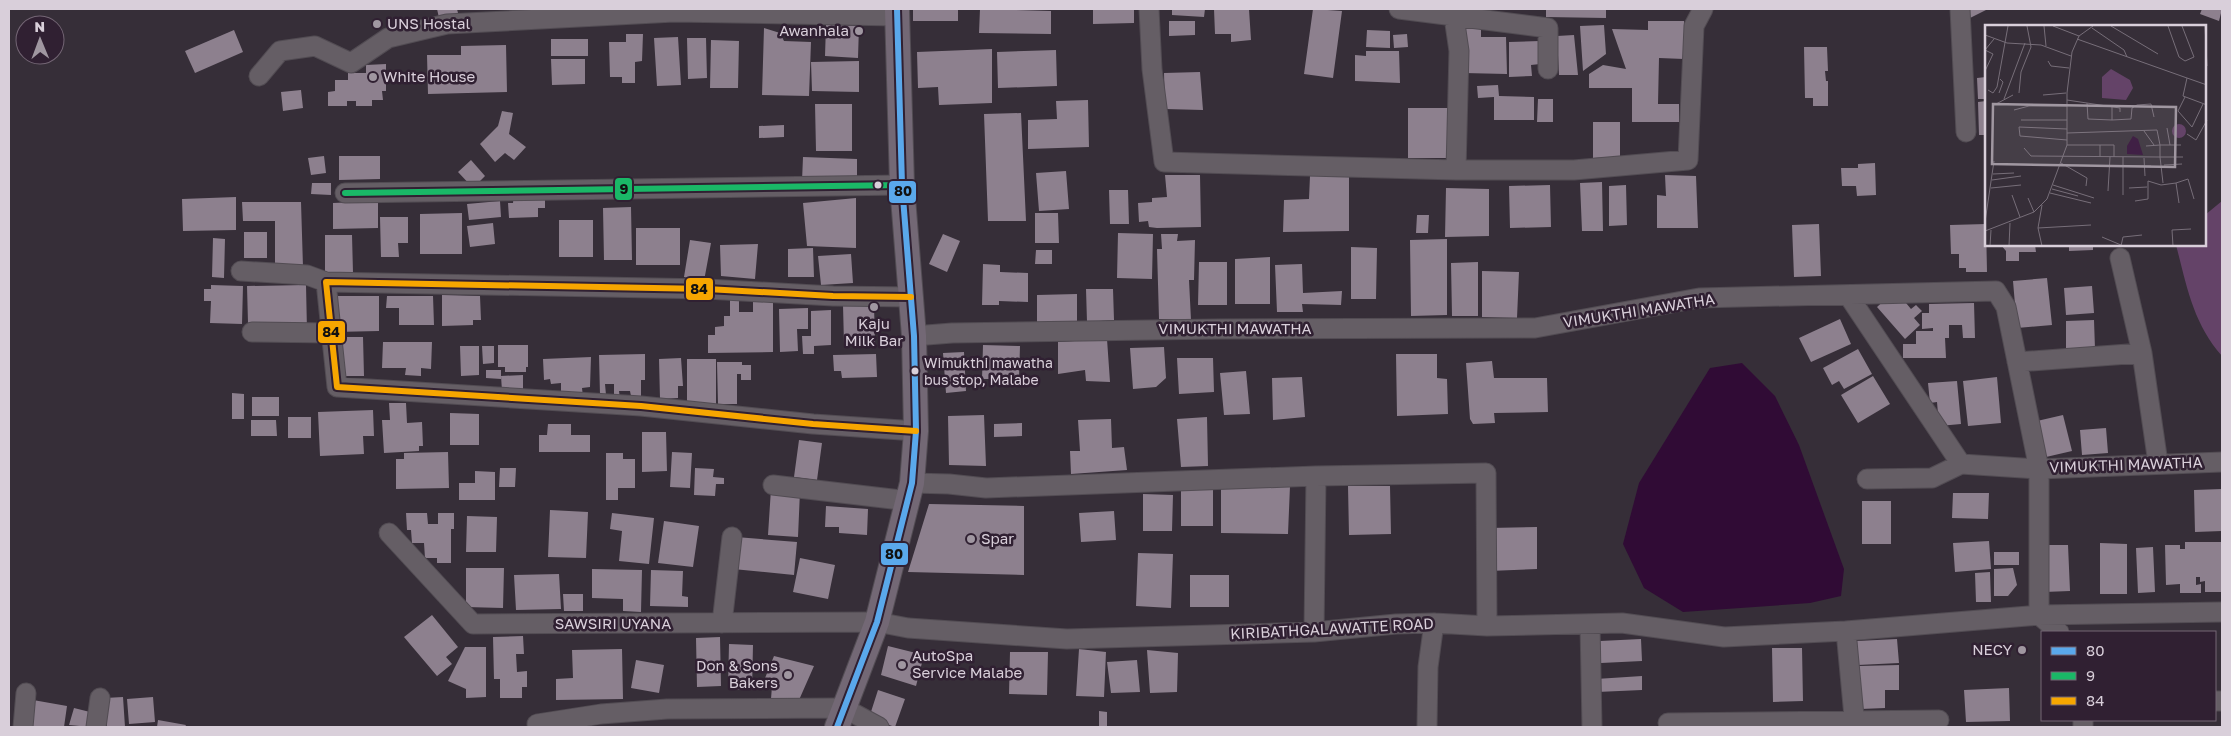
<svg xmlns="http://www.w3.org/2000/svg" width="2231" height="736" font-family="'Golos Text',sans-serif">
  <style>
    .green { fill: #644368 }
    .water { fill: #300b35 }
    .building { fill: #8d808e }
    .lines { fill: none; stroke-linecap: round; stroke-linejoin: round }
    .minor-casing { stroke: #524c53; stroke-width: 21 }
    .major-casing { stroke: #524c53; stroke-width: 26 }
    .minor { stroke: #655e65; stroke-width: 19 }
    .major { stroke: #736875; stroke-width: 24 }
    .bus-1-casing { stroke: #302032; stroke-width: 10 }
    .bus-2-casing { stroke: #302032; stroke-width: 10 }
    .bus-3-casing { stroke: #302032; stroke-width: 10 }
    .bus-1 { stroke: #5aa8eb; stroke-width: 6 }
    .bus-2 { stroke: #1ab867; stroke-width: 6 }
    .bus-3 { stroke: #f7a600; stroke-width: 6 }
    .poi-dot { fill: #a097a1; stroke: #302032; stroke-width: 2 }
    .bus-dot { fill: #d9cfda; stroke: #302032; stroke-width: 2 }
    .labels { text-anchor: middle; stroke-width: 5; stroke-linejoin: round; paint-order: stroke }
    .bus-label { font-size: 14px; fill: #d9cfda; stroke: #302032; text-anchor: start }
    .poi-label { font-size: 15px; fill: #d9cfda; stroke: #302032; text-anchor: start }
    .street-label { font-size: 15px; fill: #d9cfda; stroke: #302032 }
    .inset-road { fill: none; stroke: #776e79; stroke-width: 1 }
    .view { fill: #a097a1; fill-opacity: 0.15; stroke: #a097a1; stroke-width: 2.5 }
    .inset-edge { fill: none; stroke: #d9cfda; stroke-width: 2.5 }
    .line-badge { stroke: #302032; stroke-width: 2 }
    .pale-badge-label { font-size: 14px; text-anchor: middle; font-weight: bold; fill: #111 }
  </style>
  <rect width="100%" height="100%" fill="#362e38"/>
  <path class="green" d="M2222 201V356C2193 323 2187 287 2176 245H2205V215Z"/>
  <path class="water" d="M1742 363 1775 396 1799 445 1844 569 1841 596 1810 603 1683 612 1644 588 1623 544 1639 483 1710 368Z"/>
  <path class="building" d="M437 9H457L459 17 440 22Z
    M913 9H958V21H913Z
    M980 9 1051 11V34L979 33Z
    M1093 9H1134V23L1093 24Z
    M1172 9H1205L1204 17 1172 15Z
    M1214 9H1249L1251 40 1231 42V34H1215Z
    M1313 9 1342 11 1333 78 1304 74Z
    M1546 9H1606V18L1546 17Z
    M1962 9H1988L1968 19Z
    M2202 9H2222L2219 21 2200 14Z
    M1169 21H1195V35L1169 36Z
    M1648 21H1684V59L1659 58 1658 104H1679V122H1632V88H1589V74L1603 65 1626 69 1612 29 1648 30Z
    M826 25 859 26 858 58 825 56Z
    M1604 25 1606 54 1583 71 1580 26Z
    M1481 27V37H1506L1507 74 1464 73V28Z
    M764 28 780 33 784 41 811 42 809 96 762 95Z
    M234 30 243 52 195 73 185 51Z
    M1367 30 1390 31V48L1366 47Z
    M626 34H643L642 61 635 62V83H622V77H610L609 42H626Z
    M1407 34 1408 47 1394 48 1393 35Z
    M1574 35 1578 75H1559L1557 36Z
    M678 37 681 85 657 86 654 38Z
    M687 38H706L707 78 688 79Z
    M551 39H588V56H551Z
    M711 40 739 41 738 88H710Z
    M1540 41V64L1531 65 1532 76 1509 77V42Z
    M506 45 507 92 428 94 427 55H461V46Z
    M1804 47H1827L1828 71H1825L1826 81H1828V106H1813V98H1805Z
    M992 49V103L939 105 938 87 918 88 917 52Z
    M1056 50 1057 86 998 88 997 52Z
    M1366 51H1399L1400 83 1355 81V55L1366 56Z
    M551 59H585V84L552 85Z
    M859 61V92L812 91 811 62Z
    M386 64V91H382L383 100H372V106H356V101H347V106H328V92L335 91V80H348V73H366V65Z
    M1200 72 1203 110 1165 109 1164 73Z
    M1986 77V99H1978L1977 78Z
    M1498 85 1499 96 1534 97V120H1494V97L1478 98 1477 86Z
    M301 90 303 108 283 111 281 92Z
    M1538 99H1553V122H1537Z
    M1088 100 1089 147 1028 149V120L1057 119 1056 101Z
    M1986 101V135H1979L1978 102Z
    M815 104H852V151H816Z
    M1408 108H1449V158H1408Z
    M502 111 513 113 509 134 526 147 514 160 505 153 495 162 480 144 498 126Z
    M1021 113 1026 221H988L984 114Z
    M1593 122H1620V157L1593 158Z
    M784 125V137L759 138V126Z
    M324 156 326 173 311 175 308 158Z
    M339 156H380V179L339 180Z
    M803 157 857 159V182L802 181Z
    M471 160 485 176 473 188 458 172Z
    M1875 163 1876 195 1857 196 1856 186H1842L1841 168H1858V164Z
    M1066 171 1069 209 1039 211 1036 173Z
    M1165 175H1200L1201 227 1157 228 1149 227 1148 221 1139 222 1138 203 1152 202V198L1167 197Z
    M1665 175 1696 176 1698 228H1657V195L1666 196Z
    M1310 176H1349V231L1283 232 1284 200 1309 199Z
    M1602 182 1603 231H1582L1580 183Z
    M312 183H331V195L311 194Z
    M1550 185 1551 227 1510 228 1509 186Z
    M1626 185 1627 225 1609 226V186Z
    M1446 188 1489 189V236L1445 237Z
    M1109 190H1128L1129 224H1110Z
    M514 192H545V208H538V217L509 218 508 203H513Z
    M236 197V230L183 231 182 199Z
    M856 198V248L807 246 803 203Z
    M378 201V228L333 229V203Z
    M500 201 501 217 469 220 467 204Z
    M242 202H301L303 267 275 268V221H243Z
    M631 207 632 260H604L603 208Z
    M462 213V254H420V214Z
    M1035 213H1058L1059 243H1035Z
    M1417 215H1429L1428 233H1416Z
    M380 217H408V243H398L399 257H381Z
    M559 220H593V257H559Z
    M493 223 495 244 470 247 467 226Z
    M1819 224 1821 276 1794 277 1792 225Z
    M1986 224 1987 272H1966V268H1959V254H1951L1950 225Z
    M636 228H680V265H636Z
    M244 232H267V258H244Z
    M1118 233 1153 234 1152 279 1117 278Z
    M943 234 960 241 947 272 929 264Z
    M1161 234H1178L1177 241 1195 240 1194 280H1189L1191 320 1159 319 1157 249H1162Z
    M325 235H352L353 273 325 274Z
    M213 238 225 239 224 278 212 277Z
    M1447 239V315L1411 316 1410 240Z
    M690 240 711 243 704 281 684 277Z
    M758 244 755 279 721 276 720 245Z
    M2001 245H2035L2036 252H2019V261H2006V251Z
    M2069 245H2093V250L2069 251Z
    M1351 247 1377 248 1376 299H1351Z
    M813 248 814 277H788V249Z
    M1036 250H1052V264H1035Z
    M851 254 853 283 821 285 818 256Z
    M1270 257V304H1235V259Z
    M1199 262H1227V305H1198Z
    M1478 262V316H1452L1451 263Z
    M983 264 1000 265V272L1028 273V302L999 301V305H982Z
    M1302 264 1303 293 1342 291 1341 305 1302 304 1303 312H1277L1275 265Z
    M1482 271 1519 272 1517 318 1482 317Z
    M2047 278 2052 325 2017 328 2013 281Z
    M211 285 243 286 242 324 210 323 211 301H204V289H211Z
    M306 285 307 331H280V323H248L247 286Z
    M2092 286 2094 313 2066 315 2064 288Z
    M1086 289H1113L1114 320 1087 322Z
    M1077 294V326L1037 327V295Z
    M442 295 480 296 481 320H473V325L442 326Z
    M334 296H379V331L334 332Z
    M387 296H433L434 325H399V308H386Z
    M1889 296 1901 297 1911 309 1916 305 1922 311 1914 318 1920 325 1905 339 1877 307Z
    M730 298H739V312H753V302H773V352L708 353V335H715V327L724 326V316H730Z
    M1974 303 1975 338H1963L1962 325H1949V338H1945L1946 358H1903V344H1916V331H1933V328L1922 329V313H1929V304Z
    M843 305H874L875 344H844Z
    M808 308V329H797L798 351 780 352 779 309Z
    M831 310V345L814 346V354H803L802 336H811V311Z
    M1840 319 1851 344 1811 362 1799 338Z
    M2094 320 2095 349H2066V321Z
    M338 337H363L364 376H339Z
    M1107 339 1110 382 1086 381 1085 370 1058 374V342Z
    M383 342H432L431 369 421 368V376L405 375 406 368H382Z
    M498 345H528V367H526V372H505V367H498Z
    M983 345 1020 346 1019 379H982Z
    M460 346H479V375L461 376Z
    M482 346H494V363L483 364Z
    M1164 347 1166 378 1156 387 1133 389 1130 348Z
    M1858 349 1872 374 1844 389 1839 381 1832 385 1823 368Z
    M964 352 966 391 946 393 943 353Z
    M645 354V380H641V396H631L630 391H619L620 399H614V384H605L606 395H600L599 355Z
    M876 354 877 377 842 378 841 371H834L833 355Z
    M1396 354H1437V378L1447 379 1448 414 1397 416Z
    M591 357 590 387 582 388 583 397H561V383L551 384 550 379 544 380 543 359Z
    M681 358 683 386H678V398L660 399 659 359Z
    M1177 358H1213L1214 392 1179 394Z
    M687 359H716V405H687Z
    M1492 361 1494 378H1547L1548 412 1494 413 1495 423 1473 424 1470 419 1466 363Z
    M717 362H742V365H751V380H741V374H737V404H718Z
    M486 370H501V379L486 378Z
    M1246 371 1250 414 1224 415 1220 373Z
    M523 375V390L502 391 501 376Z
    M1873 376 1890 404 1858 423 1841 395Z
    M1302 377 1305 417 1273 420 1272 378Z
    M1997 377 2001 423 1968 426 1963 381Z
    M1957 381 1961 424 1939 426 1937 402 1930 403 1928 383Z
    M232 393 244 394V419H232Z
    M252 397H279V416H252Z
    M389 403H406L407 423 422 422 423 446H419V451L384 453 382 420H390Z
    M373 410 374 436H363L364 454 320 456 318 412Z
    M450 413 479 414V445H450Z
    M984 415 986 466 949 465 948 416Z
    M2063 415 2072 451 2046 457 2037 421Z
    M288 417H311V438H288Z
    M1207 417 1208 466 1181 467 1177 419Z
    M1111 419 1112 448 1124 447 1127 470 1071 474 1070 451H1080L1078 420Z
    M251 420H276L277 436H251Z
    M1022 423V436L994 437V424Z
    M548 424H571V435H590V452H539V435H547Z
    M2106 428 2108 453 2082 455 2080 430Z
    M642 432H666L667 471 642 472Z
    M799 440 822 443 817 480 794 477Z
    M448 452 449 488 396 489V459H404V453Z
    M672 452 692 453 690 488 670 487Z
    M606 453H623V459H635V488H618V500H606Z
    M500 468H516L515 487H499Z
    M695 468 714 469 713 477 724 478V484H716L715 496 694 495Z
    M475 471 495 472V500H459V483H475Z
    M1181 485H1213V526H1181Z
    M1290 486 1288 534 1221 533V487Z
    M1348 486H1390L1391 534 1349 535Z
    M771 489 800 491 798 537 768 535Z
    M2222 489V531L2195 532 2194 490Z
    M1953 493H1989L1988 519 1952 518Z
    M1143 494 1173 495 1172 531H1143Z
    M1862 501H1891V544H1862Z
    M929 504 1024 506V575L908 572Z
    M826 506 868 509 867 535 839 533V527H825Z
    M550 510 588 512 586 558 548 557Z
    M1114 511 1116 540 1081 542 1079 513Z
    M406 513H427L428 524H438V513H454V529H451V563H437V558H425L424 543H412L411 530H407Z
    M612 513 654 518 649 564 619 561 622 531 610 529Z
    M467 516 497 517 496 552H466Z
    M664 521 699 526 693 567 658 563Z
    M1537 527V569L1489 571V528Z
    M736 537 797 542 794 575 733 569Z
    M1989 541 1991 569 1955 572 1953 543Z
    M2185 542H2222V592H2205V581L2200 582V577H2196V585L2201 584V593H2180V584L2166 585 2165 545H2180V549H2185Z
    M2100 543 2127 544V594H2100Z
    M2043 545H2068L2070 591 2044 592Z
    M2153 547 2155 592 2138 593 2136 548Z
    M1994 552H2019V565H1994Z
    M1138 553 1173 554 1171 608 1136 606Z
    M800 558 835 565 828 599 793 592Z
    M466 568H504L503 608 466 607Z
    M2013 568 2017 585 2008 596H1994V569Z
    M592 569 642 570 641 612 623 611V599L592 598Z
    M651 570 683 571 682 596 688 597V607L650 606Z
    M1990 572 1991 602H1976L1975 573Z
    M559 574 561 609 516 610 514 575Z
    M1190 575H1229V607H1190Z
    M563 594H583V611H564Z
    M432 615 458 647 446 657 452 664 437 676 404 637Z
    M523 636 524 654H516L517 672 527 671V687H522V698H500V679H494L493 637Z
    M720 637 721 686 697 687 696 638Z
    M1641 639 1642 661 1601 663 1600 641Z
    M1897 639 1899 663 1858 665 1857 641Z
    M729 644 753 645 752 690 728 689Z
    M888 646 924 655 916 686 881 675Z
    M465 647H486V697L466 698V689L448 681Z
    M1772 648H1802L1803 701 1773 702Z
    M622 649 623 699 556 700V679L573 678 572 650Z
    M1079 649 1106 652 1104 697 1076 696Z
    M1147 650 1178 653 1177 692 1150 693Z
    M1010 652H1048L1047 695 1009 694Z
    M774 656 814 666 799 700 771 699 772 686 763 683Z
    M636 660 664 665 659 693 631 688Z
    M1137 660 1140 692 1111 693 1107 662Z
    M1899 665V690H1885V708L1861 709 1859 666Z
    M1642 676V690L1597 692 1596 679Z
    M2009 688 2010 721 1966 722 1964 690Z
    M878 690 905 699 895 727 869 718Z
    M123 697 125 727H107L105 698Z
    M153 697 155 722 129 724 127 699Z
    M33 700 67 706 64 727H28Z
    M74 708 94 713 90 727 69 725Z
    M1099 711 1107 712V727H1099Z
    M158 720 186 725 185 727H157Z"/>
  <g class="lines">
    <g class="minor-casing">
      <path id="minor" d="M1149 9 1152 69 1164 162 1456 170 1459 51 1454 17
        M1399 9 1548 28V69
        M1960 9 1966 132
        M259 76 280 51 315 46 351 63 388 38 447 24 674 12 897 16
        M1456 170H1574L1688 160 1694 26 1703 9
        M345 193 902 185
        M2120 258 2142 353 2158 463
        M241 271 307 275 326 282
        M1848 295 1961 464
        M911 297 833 296 707 289 326 282 337 387 641 406 813 424 916 431
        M252 332 332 333
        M914 336 952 333 1218 329 1535 328 1699 298 1996 291 2006 307 2039 469 2222 462
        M2017 362 2142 353
        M1316 476 1486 473 1487 626
        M1867 479 1932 478 1961 464 2039 469V615L2222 612
        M912 483 949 484 986 488 1316 476 1314 632
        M773 485 909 501
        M389 533 473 624 877 622 908 628 1067 639 1314 632 1396 624 1434 623 1487 626 1622 623 1724 637 1846 631 2039 615 2059 632
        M722 623 732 537
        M1590 625 1592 727
        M1846 631 1855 727
        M2215 701H2222
        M2083 720V727
        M1668 723 1939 720
        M537 724 601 714 667 709 844 708 879 727
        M23 727 26 693
        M96 727 100 698
        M1427 727 1428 667 1434 623"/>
    </g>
    <g class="major-casing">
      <path id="major" d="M837 727 877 622 912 483 916 431 914 336 902 185 897 9"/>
    </g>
    <use href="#minor" class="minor"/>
    <use href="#major" class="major"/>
    <g class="bus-1-casing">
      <path id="bus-1" d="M837 727 877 622 912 483 916 431 914 336 902 185 897 9"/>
    </g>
    <g class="bus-2-casing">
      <path id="bus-2" d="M345 193 902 185"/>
    </g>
    <g class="bus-3-casing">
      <path id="bus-3" d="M911 297 833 296 707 289 326 282 337 387 641 406 813 424 916 431"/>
    </g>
    <use href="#bus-1" class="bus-1"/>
    <use href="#bus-2" class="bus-2"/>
    <use href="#bus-3" class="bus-3"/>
  </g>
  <g class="poi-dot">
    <circle cx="377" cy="24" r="5"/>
    <circle cx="859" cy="31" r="5"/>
    <circle cx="373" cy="77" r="5"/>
    <circle cx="874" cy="307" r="5"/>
    <circle cx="971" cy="539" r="5"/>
    <circle cx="2022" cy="650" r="5"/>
    <circle cx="902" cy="665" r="5"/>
    <circle cx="788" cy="675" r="5"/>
  </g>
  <g class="bus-dot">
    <circle cx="878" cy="185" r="4.5"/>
    <circle cx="915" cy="371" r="4.5"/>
  </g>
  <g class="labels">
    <g class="bus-label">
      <text x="924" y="368">Wimukthi mawatha<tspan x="924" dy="17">bus stop, Malabe</tspan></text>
    </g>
    <g class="poi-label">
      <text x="387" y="29">UNS Hostal</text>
      <text x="849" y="36" text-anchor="end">Awanhala</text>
      <text x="383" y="82">White House</text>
      <text x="874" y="329" text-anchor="middle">Kaju<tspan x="874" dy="17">Milk Bar</tspan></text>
      <text x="981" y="544">Spar</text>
      <text x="2012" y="655" text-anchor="end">NECY</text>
      <text x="912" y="661">AutoSpa<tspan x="912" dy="17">Service Malabe</tspan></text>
      <text x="778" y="671" text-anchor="end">Don &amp; Sons<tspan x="778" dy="17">Bakers</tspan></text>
    </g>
    <g class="street-label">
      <text transform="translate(1639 311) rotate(-9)" y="5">VIMUKTHI MAWATHA</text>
      <text x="1235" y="334">VIMUKTHI MAWATHA</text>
      <text transform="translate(2126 465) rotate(-2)" y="5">VIMUKTHI MAWATHA</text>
      <text x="613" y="629">SAWSIRI UYANA</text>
      <text transform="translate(1332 629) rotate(-3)" y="5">KIRIBATHGALAWATTE ROAD</text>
    </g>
  </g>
  <g transform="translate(1985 25)">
    <rect width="221" height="221" fill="#362e38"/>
    <path d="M126 44 145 55 148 63 141 75 117 73V52ZM187 106a7 7 0 1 1 14 0a7 7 0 1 1-14 0Z" fill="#644368"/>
    <path d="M148 111 153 114 158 130 142 129V121Z" fill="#300b35"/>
    <path class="inset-road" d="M59 1 61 21M68 1 94 11M126 1 173 29M183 1 194 32 200 36 209 32 197 1M220 1 222 41M107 3 139 25 142 32M0 10 22 18 56 20 86 31M92 14 202 53 198 71 222 80M63 36 66 41 84 43M0 46 8 29 0 25 9 14M202 53 222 60M3 65 8 68 12 62 23 1M14 68 18 57 15 54M34 68 36 47 46 22 42 1M58 70 81 68M200 72 193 86 207 102 218 79M19 74 40 18M82 75 135 83V87M102 78 103 94 127 95V82M11 79 28 70M29 85 44 81H82M36 95H82M127 95 146 94 147 83 152 80 166 79 169 92M182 103 185 120M82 104 34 102 35 111 82 115M159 106 169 120M82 108 172 105 175 120H196M202 109 211 115 222 95M82 120H115V132M115 120H129V132M161 121 175 120V132H198M39 123 46 131 175 132 178 158M138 132V170M159 133 160 151M76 138 102 153 101 161M179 140 197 139M144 141H166M8 149 29 148M7 155 36 151M191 158 203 154 209 174M68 160 109 173M6 163 36 160M144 163 162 162M67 164 93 171M123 166 125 132M65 168 106 178M27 170 35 192M43 173 49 187M150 176 163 174V156L176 160 191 158 194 178M57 180 53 203 57 221M0 197 9 136M53 203 106 200M0 206 49 187 62 174 82 120V68L87 27 94 11 108 1M117 212 136 220M5 221 6 205M24 221 25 198M136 221 138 212 157 210M188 221 187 205 206 204"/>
    <path class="view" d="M8 79 191 82 190 142 7 139Z"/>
    <rect width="221" height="221" class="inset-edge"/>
  </g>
  <g class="line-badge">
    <rect x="614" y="177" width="19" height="24" rx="5" fill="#1ab867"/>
    <rect x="888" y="180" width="29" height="24" rx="5" fill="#5aa8eb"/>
    <rect x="685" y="277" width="29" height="24" rx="5" fill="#f7a600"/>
    <rect x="317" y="320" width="29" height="24" rx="5" fill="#f7a600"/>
    <rect x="880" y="542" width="29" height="24" rx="5" fill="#5aa8eb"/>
  </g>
  <g class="pale-badge-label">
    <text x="624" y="194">9</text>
    <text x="903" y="196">80</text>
    <text x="699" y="294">84</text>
    <text x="331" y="337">84</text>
    <text x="894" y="559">80</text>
  </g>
  <rect width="2231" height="736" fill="none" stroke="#d9cfda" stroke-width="20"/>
  <rect x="2041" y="631" width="175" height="90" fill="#302032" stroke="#746675"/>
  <rect x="2051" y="647" width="25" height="8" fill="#5aa8eb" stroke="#746675"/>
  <text x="2086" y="656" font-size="15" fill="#d9cfda">80</text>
  <rect x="2051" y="672" width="25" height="8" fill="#1ab867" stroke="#746675"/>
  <text x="2086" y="681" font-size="15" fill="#d9cfda">9</text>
  <rect x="2051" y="697" width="25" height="8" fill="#f7a600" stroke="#746675"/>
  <text x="2086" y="706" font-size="15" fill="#d9cfda">84</text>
  <g transform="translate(40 40) rotate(359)"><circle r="24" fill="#302032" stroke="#746675"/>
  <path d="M0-4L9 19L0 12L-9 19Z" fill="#a097a1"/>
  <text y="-8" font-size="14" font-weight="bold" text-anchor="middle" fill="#d9cfda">N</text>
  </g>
</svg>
